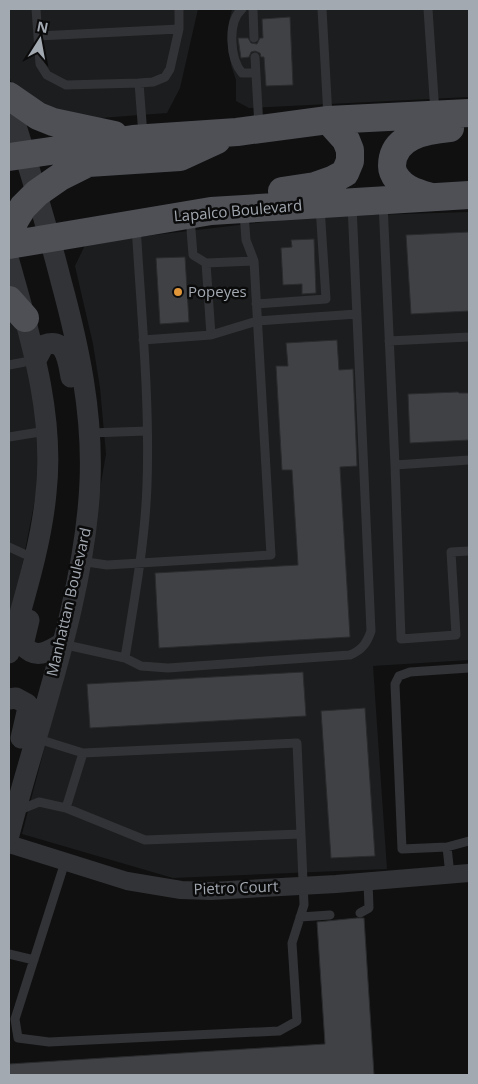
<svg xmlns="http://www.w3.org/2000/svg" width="478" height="1084" font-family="'Open Sans',sans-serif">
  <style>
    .built { fill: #1c1d1e }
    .building { fill: #3f4144; stroke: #2a2b2d }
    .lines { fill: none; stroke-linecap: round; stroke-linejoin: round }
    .service { stroke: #323336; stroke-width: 9 }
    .minor { stroke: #323336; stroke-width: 18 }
    .tertiary { stroke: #323336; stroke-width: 21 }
    .primary { stroke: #4e5055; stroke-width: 28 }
    .poi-dot { fill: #e09639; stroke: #0b0b0c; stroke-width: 2 }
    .labels { text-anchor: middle; stroke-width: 5; stroke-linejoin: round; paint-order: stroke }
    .street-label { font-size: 15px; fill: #a3a9b1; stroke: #0b0b0c }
    .poi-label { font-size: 15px; fill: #a3a9b1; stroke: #0b0b0c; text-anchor: start }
  </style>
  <rect width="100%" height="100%" fill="#101011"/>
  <path class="built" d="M9 9H198L180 88 167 113 87 119 54 113 22 92 11 82 9 75Z
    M232 9H469V97L249 108 236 101V80L231 65 229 22Z
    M469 212V660L373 666 387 869 173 878 22 834 77 623 106 454 100 388 93 344 75 266 86 243 308 217Z
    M9 295 23 347 33 397 39 442 36 494 21 571 9 622Z"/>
  <path class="building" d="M290 17 293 85 266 86 264 57H261L260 53 255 51 251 52 249 57 241 58 238 38H248L251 43 257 44 260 38H263L262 19Z
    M469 232V311L411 314 406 235Z
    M314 239 316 293 302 294V284L283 285 281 248 292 247 291 240Z
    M185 257 189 322 160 324 156 258Z
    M337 340 339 370 353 369 357 466 340 467 350 637 159 648 155 573 298 565 292 470H282L276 366H288L286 343Z
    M458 392 459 393H469V440L410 443 408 394Z
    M303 672 306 716 90 728 87 684Z
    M365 708 375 856 331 858 321 711Z
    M357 918H364L374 1075H9V1064L325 1044 317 922Z"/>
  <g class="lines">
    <path class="service" d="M36 9 40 64 47 75 66 85 139 83 153 82 165 77 170 69 179 29V9
      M242 9C227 22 230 59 242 73H256
      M253 9 254 38
      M322 9 328 117
      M428 9 435 113
      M38 36 179 29
      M255 57 259 127
      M139 83 143 135
      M383 203 395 465
      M244 213 246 240 254 261
      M190 217 193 255 206 263
      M256 304 326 299 320 207
      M143 340 211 335 257 321 357 314
      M389 341 469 337
      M9 365 35 360
      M90 433 147 431
      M9 437 46 431
      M469 460 395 465 401 639 456 635 451 552 469 551
      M9 547 33 558
      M80 561 107 565 271 555 254 261 206 263 211 335
      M62 644 125 658C134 601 145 543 147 485 150 398 141 312 136 225
      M125 658 141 666 168 668 350 655C362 650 367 643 371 631L352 205
      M83 753 297 743 301 834
      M17 811 39 802 66 808 83 753 35 738
      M447 847 469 841
      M65 862 15 1019 18 1038 49 1042 279 1031 297 1021 292 943 304 905 301 834 145 840 66 808
      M450 875 447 847 402 849 395 684 399 676 410 672 469 668
      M360 913 369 908 368 881
      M300 917 330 915
      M9 954 34 960"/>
    <path class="minor" d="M9 844 127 881 181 890 211 891 336 884 469 873"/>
    <path class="tertiary" d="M9 103C27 162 46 221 61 281 79 347 93 413 90 482 85 599 38 722 9 835
      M9 261C30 336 55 414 46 493 41 547 23 601 9 653
      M36 360 44 345C66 337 68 361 71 377
      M29 620 23 645C35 660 48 652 61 644
      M9 699 16 698 27 704V712L21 738"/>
    <path class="primary" d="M9 96 38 116 53 122 114 135
      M9 157 133 139 237 132 328 120 469 113
      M282 191 315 186 332 180 345 173 350 161V150L346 140 328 120
      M431 197C424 195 416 193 409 189 401 185 392 175 392 166 392 136 426 130 450 128
      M9 235 15 220 23 207 37 193 60 177 88 163 180 157 217 140
      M9 245 211 211 469 195
      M9 300 25 318"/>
  </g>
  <circle class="poi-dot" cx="178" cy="292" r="5"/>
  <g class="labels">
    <g class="street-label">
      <text transform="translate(238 211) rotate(-5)" y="5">Lapalco Boulevard</text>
      <text transform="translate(69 602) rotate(-77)" y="5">Manhattan Boulevard</text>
      <text transform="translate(236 888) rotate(-2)" y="5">Pietro Court</text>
    </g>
    <g class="poi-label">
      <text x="188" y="297">Popeyes</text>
    </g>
  </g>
  <rect width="478" height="1084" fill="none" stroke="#a3a9b1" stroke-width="20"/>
  <g transform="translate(40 40) rotate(11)" stroke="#0b0b0c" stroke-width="4" paint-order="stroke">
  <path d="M0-4L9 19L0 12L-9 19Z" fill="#a3a9b1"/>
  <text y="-8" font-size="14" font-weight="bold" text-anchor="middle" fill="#a3a9b1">N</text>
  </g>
</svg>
